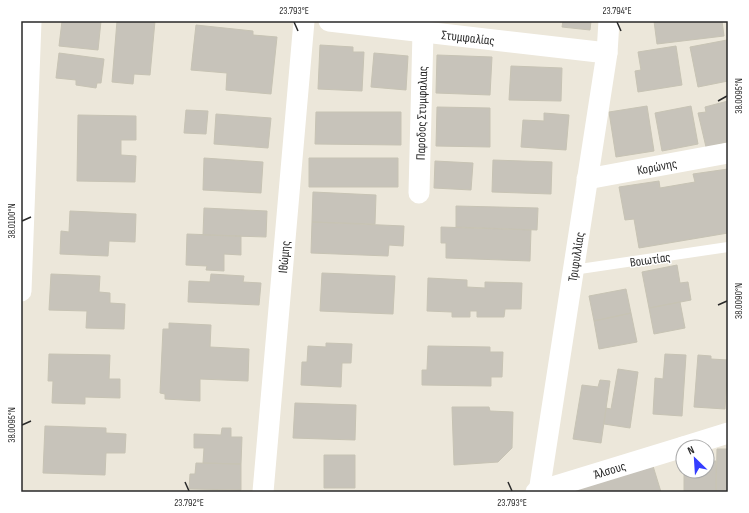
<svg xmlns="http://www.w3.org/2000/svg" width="749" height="513" font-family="'Sofia Sans Condensed',sans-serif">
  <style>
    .building { fill: #c7c3ba; stroke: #c7c3b4 }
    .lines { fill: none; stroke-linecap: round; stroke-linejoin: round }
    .service { stroke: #fff; stroke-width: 10 }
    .minor { stroke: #fff; stroke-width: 21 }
    .ticks { fill: none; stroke: #292929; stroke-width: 1.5 }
    .labels { text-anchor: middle; stroke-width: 3; stroke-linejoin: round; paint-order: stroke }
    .street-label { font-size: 13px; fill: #292929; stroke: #fff }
    .neatline { fill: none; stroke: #292929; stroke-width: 1.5 }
    .ticks-label { font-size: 10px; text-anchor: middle; fill: #292929 }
  </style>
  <rect width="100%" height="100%" fill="#ece7da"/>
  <path class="building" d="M62 21H101L98 50 59 46Z
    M117 21H155L150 75 134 74 133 84 112 82Z
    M563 21H591L590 30 562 27Z
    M654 21H722L724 36 657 44Z
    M196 25 253 31V35L277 37 271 94 226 90 227 73 191 70Z
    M727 40 728 81 698 87 690 47Z
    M320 45 353 47V52H364L362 91 318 89Z
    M676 46 682 85 638 92 635 71 641 70 638 52Z
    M59 53 104 59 101 83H97L96 88 76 85V80L56 78Z
    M374 53 408 56 406 90 371 87Z
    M437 55 492 57 490 95 436 93Z
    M511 66 562 68 561 101 509 100Z
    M728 101V142L706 147 698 113 706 112 705 107Z
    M647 106 654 151 616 157 609 112Z
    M691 106 698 144 662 151 655 113Z
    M437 107 490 108V147L436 146Z
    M186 110 208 111 206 134 184 133Z
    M316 112H401V145L315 144Z
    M544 113 569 115 566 150 521 147 523 120 544 121Z
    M216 114 271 118 268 148 214 144Z
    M78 115 136 116V140H121V155L136 156 135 182 77 181Z
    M204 158 263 162 261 193 203 190Z
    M309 158H398V187H309Z
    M493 160 552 162 551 194 492 192Z
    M435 161 473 163 471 190 434 188Z
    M728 169V233L639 248 634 219 625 220 619 187 659 181 660 188 695 182 693 174Z
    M313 192 376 195 375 224 312 222Z
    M456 206 538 208 537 230 456 227Z
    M204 208 267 211 266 237 203 235Z
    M70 211 136 214 135 242 109 241 108 256 60 254 61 231 69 232Z
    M312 222 404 226 403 246 389 245 388 256 311 253Z
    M441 227 531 230 530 261 446 258V243H441Z
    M187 234 241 236V255L224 254V271L206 270 207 266 186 265Z
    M677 265 680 283 688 282 691 300 649 308 642 272Z
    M322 273 395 276 393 314 320 311Z
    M51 274 100 276 99 292 110 293V303L125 304 124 329 86 328 87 311 49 310Z
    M211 274 244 276 243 282 261 283 259 305 188 302 189 281 210 282Z
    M428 278 467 280V287L485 288V282L522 283 521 309H505L504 317H477V311H470V317H452V312L427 311Z
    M626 289 631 313 594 321 589 296Z
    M680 302 685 328 654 334 649 308Z
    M631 313 637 342 599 349 594 321Z
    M169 323 211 325 210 347 249 349 248 381 200 379V401L165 399V394L160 393 163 329H169Z
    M326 343 352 344 351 363H342L341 387 301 385 302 362H307L308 346 326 347Z
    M428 346 490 347V352H503L502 377H491V386L422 385V370H427Z
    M49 354 110 355 109 379H120V398L85 397V404L52 403 53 381H48Z
    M665 354 686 355 682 416 653 414 655 378 663 379Z
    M698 355 711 356V359L728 360 725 409 694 407Z
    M618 369 638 372 630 428 604 424 606 408 611 409Z
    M600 380 610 381 601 443 573 439 582 385 598 387Z
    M295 403 356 405 355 440 293 438Z
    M452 407H489L490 411 513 412 512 448 498 462 454 465Z
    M45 426 106 428V433L126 434 125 453H106L105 475 43 473Z
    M222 428H231V437H242L241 464 203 463 204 448H194V434L221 435Z
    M717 449H728V492H716Z
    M324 455H355V488H324Z
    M707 461H716V492H684V471H707Z
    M196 463 241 464V490L189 489 190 474H195Z
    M653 466 661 492H567Z"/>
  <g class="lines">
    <path class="service" d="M573 270 728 247"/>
    <g class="minor">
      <path id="s1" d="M329 21 607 53"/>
      <path id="s2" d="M587 179 728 153"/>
      <path id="s3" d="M419 193 423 32"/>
      <path d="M21 291 31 21"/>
      <path d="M683 447 728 433"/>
      <path id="s4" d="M263 492 304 21"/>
      <path id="s5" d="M536 492 683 447"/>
      <path id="s6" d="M539 492 607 53 609 21"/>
    </g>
  </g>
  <path class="ticks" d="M294 22 298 31M617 22 621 31M718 101 727 96M22 221 31 217M718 305 727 301M22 425 31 421M185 482 189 491M508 482 512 491"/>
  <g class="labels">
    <g class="street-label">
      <text dy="5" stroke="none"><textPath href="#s1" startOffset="140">Στυμφαλίας</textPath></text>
      <text dy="5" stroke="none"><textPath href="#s3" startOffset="80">Παροδος Στυμφαλιας</textPath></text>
      <text dy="5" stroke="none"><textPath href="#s2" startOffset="71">Κορώνης</textPath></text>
      <text dy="5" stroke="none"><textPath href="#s4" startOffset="236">Ιθώμης</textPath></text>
      <text dy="5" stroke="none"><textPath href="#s6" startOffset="238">Τριφυλλίας</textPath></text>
      <text transform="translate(650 259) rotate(-8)" y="5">Βοιωτίας</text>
      <text dy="5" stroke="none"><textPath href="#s5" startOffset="77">Άλσους</textPath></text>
    </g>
  </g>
  <rect width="749" height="513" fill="none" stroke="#ffffff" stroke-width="44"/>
  <g transform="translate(695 459) rotate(335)"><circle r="19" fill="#ffffff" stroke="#a9a9a9"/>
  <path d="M0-3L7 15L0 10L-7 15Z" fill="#343dff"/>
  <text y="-6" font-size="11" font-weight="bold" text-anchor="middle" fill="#292929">N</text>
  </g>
  <rect x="22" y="22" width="705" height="469" class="neatline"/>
  <g class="ticks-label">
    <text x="294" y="14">23.793°E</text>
    <text x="617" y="14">23.794°E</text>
    <text transform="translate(738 96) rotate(-90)" y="4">38.0095°N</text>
    <text transform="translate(11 221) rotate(-90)" y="4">38.0100°N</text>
    <text transform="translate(738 301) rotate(-90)" y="4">38.0090°N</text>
    <text transform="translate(11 425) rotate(-90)" y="4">38.0095°N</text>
    <text x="189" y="506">23.792°E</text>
    <text x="512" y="506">23.793°E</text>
  </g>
</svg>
